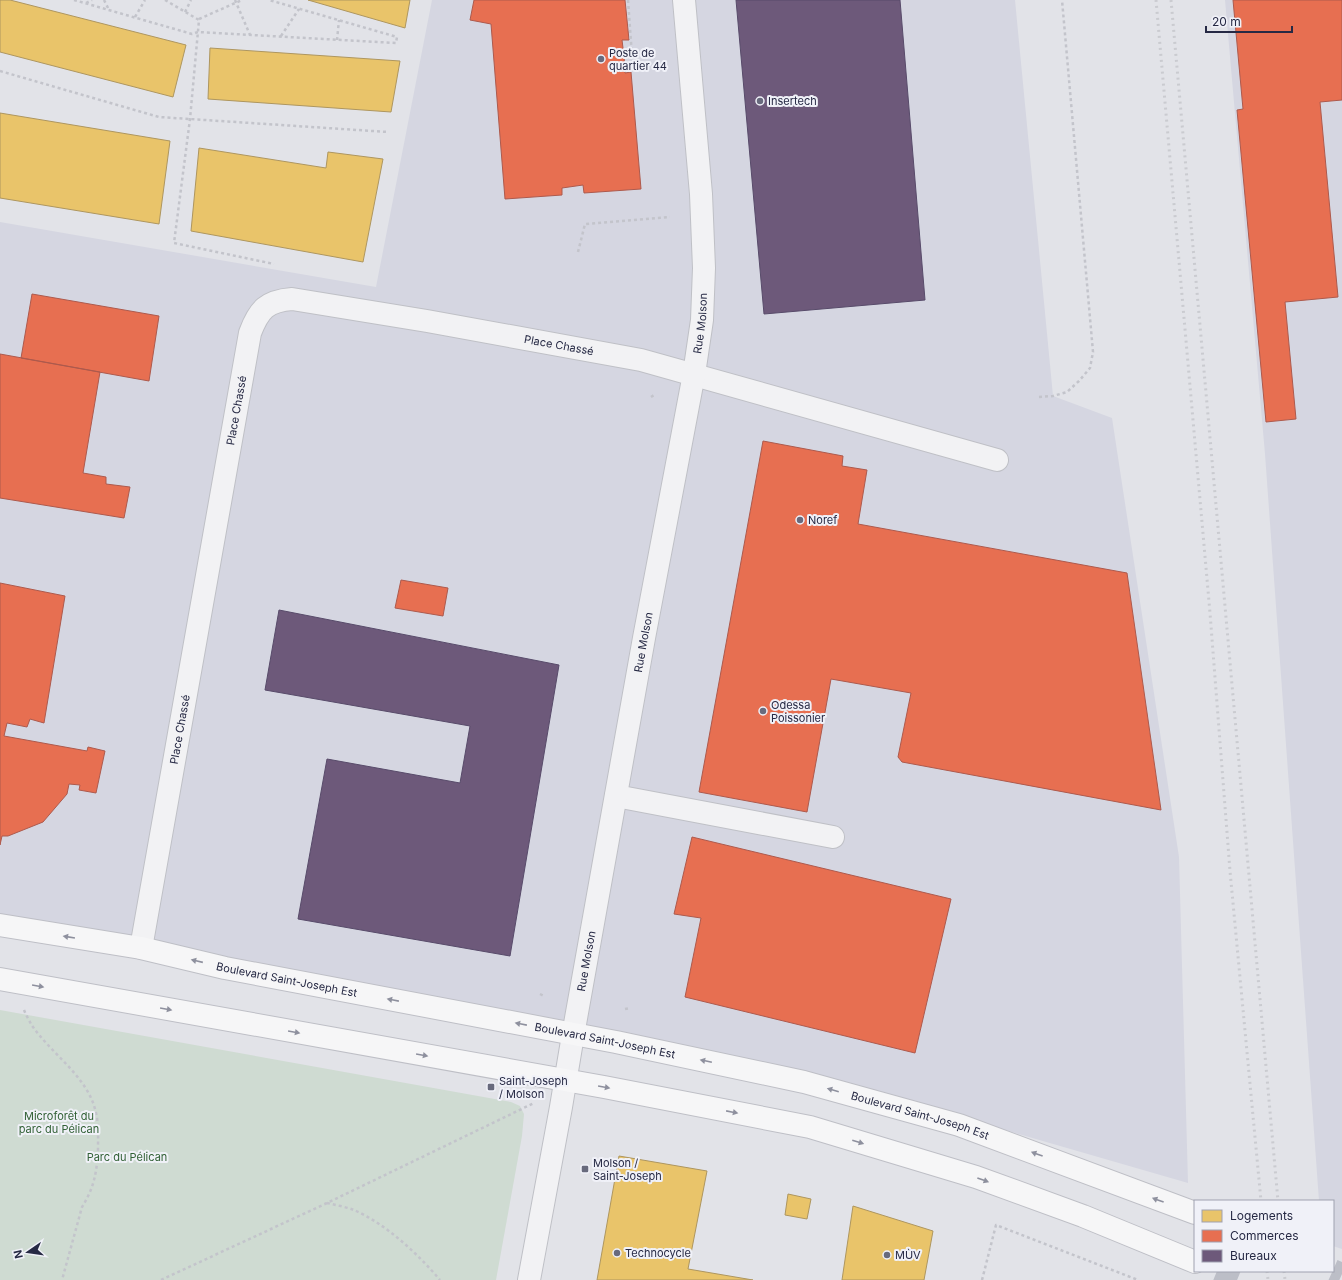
<svg xmlns="http://www.w3.org/2000/svg" width="1342" height="1280" font-family="Inter,sans-serif">
  <style>
    .built { fill: #d5d6e1 }
    .green { fill: #cfdbd2 }
    .homes { fill: #e9c46a; stroke: #ae965f }
    .shops { fill: #e76f51; stroke: #ad5a4d }
    .offices { fill: #6d597a; stroke: #584b6a }
    .lines { fill: none; stroke-linecap: round; stroke-linejoin: round }
    .major-tunnel { stroke: #bcbec7; stroke-width: 22; stroke-dasharray: 22 11; stroke-linecap: butt }
    .minor-casing { stroke: #bfc0c6; stroke-width: 24 }
    .major-casing { stroke: #bebfc6; stroke-width: 24 }
    .path { stroke: #c3c4cb; stroke-width: 2.5; stroke-dasharray: 3 3; stroke-linecap: butt }
    .minor { stroke: #f2f2f4; stroke-width: 22 }
    .major { stroke: #f6f6f7; stroke-width: 22 }
    .rail { stroke: #cacbd0; stroke-width: 3; stroke-dasharray: 2 4; stroke-linecap: butt }
    .oneway { fill: #8e909e }
    .poi-dot { fill: #686a7d; stroke: #f0f1f8; stroke-width: 1.5 }
    .labels { text-anchor: middle; stroke-width: 4; stroke-linejoin: round; paint-order: stroke }
    .poi-label { font-size: 11px; fill: #262944; stroke: #f0f1f8; text-anchor: start }
    .street-label { font-size: 11px; fill: #262944; stroke: #f0f1f8 }
    .park-label { font-size: 11px; fill: #326136; stroke: #f0f1f8 }
  </style>
  <rect width="100%" height="100%" fill="#e2e3e8"/>
  <path class="built" d="M432 0H1015L1053 396 1112 418 1179 857 1188 1183 805 1072 0 930V222L376 287Z
    M1225 0H1342V1249L1333 1246V1201H1319L1265 454Z"/>
  <path class="green" d="M0 1010 511 1102 520 1106 524 1114 522 1136 496 1280H0Z"/>
  <path class="homes" d="M0 0H10L186 45 173 97 0 52Z
    M308 0H410L405 28Z
    M210 48 400 61 391 112 208 99Z
    M0 113 170 141 159 224 0 198Z
    M199 148 326 168 328 152 383 159 363 262 191 231Z
    M619 1156 707 1171 688 1269 753 1280H597Z
    M788 1194 811 1199 807 1219 785 1215Z
    M853 1206 933 1231 924 1280H842Z"/>
  <path class="shops" d="M474 0H625L629 40H622L624 56 625 73 631 72 641 189 584 193 583 185 562 188V195L505 199 491 24 470 20Z
    M1233 0H1342V100L1320 102 1338 297 1285 302 1296 419 1266 422 1237 110 1243 109Z
    M32 294 159 316 149 381 21 358Z
    M0 354 100 372 83 473 106 477V484L130 487 124 518 0 498Z
    M763 441 843 456 842 466 867 470 858 524 1127 573 1161 810 902 762 898 757 911 693 831 679 807 812 699 792Z
    M401 580 448 588 443 616 395 608Z
    M0 583 65 596 44 723 30 719 27 727 7 723 4 736 87 751 88 747 105 751 96 793 79 790 80 785 69 784 67 794 43 822 8 836H2L0 845Z
    M692 837 951 899 915 1053 685 997 701 918 674 914Z"/>
  <path class="offices" d="M736 0H900L925 300 764 314Z
    M279 610 559 665 510 956 298 919 327 759 460 783 470 726 265 690Z"/>
  <g class="lines">
    <path class="major-tunnel" d="M1333 1270 1342 1274
      M1217 1271 1239 1280"/>
    <g class="minor-casing">
      <g id="minor">
        <path d="M616 796 833 837"/>
        <path id="s1" d="M141 948 250 333C259 309 267 301 292 299L427 321 641 360 997 460"/>
        <path id="s2" d="M529 1280 561 1107 573 1035 644 638 694 374 702 320 704 268 701 194 684 0"/>
      </g>
    </g>
    <g class="major-casing">
      <g id="major">
        <path id="s3" d="M0 925 141 948 225 968 616 1042 804 1082 959 1125 1195 1213"/>
        <path d="M0 979 604 1087 810 1127 976 1177 1083 1216 1195 1262"/>
      </g>
    </g>
    <path class="path" d="M74 0 192 34 198 32 396 43 397 37 269 0
      M104 0 109 10
      M165 0 199 20 190 119 174 243 274 264
      M235 0 250 35
      M628 0 632 56
      M86 3 92 0
      M185 12 191 0
      M135 17 145 0
      M199 19 242 0
      M281 36 299 9
      M337 40 339 20
      M624 56 656 54
      M0 71 159 117 388 132
      M578 252 585 224 670 217
      M651 397 654 395
      M1039 397 1053 396 1067 392 1079 381 1090 368 1093 352 1062 0
      M540 994 544 996
      M625 1009 630 1008
      M24 1010C26 1015 29 1020 31 1024 50 1053 86 1075 95 1109 99 1123 98 1135 98 1149 97 1172 94 1188 82 1207L62 1280
      M327 1203C336 1205 346 1207 354 1210 386 1224 418 1254 440 1280
      M161 1280 327 1203 534 1103
      M982 1280 996 1225 1138 1280"/>
    <use href="#minor" class="minor"/>
    <use href="#major" class="major"/>
    <path class="rail" d="M1156 0 1210 613 1230 871 1261 1201
      M1171 0 1278 1201
      M1267 1271 1268 1280
      M1284 1271 1285 1280"/>
  </g>
  <defs><path id="oneway-solid" d="M-6-.8H1V-3.2L6.5 0L1 3.2V.8H-6Z"/></defs>
  <g class="oneway">
    <use href="#oneway-solid" transform="translate(69 937) rotate(-171)"/>
    <use href="#oneway-solid" transform="translate(197 961) rotate(-167)"/>
    <use href="#oneway-solid" transform="translate(38 986) rotate(10)"/>
    <use href="#oneway-solid" transform="translate(393 1000) rotate(-169)"/>
    <use href="#oneway-solid" transform="translate(166 1009) rotate(10)"/>
    <use href="#oneway-solid" transform="translate(521 1024) rotate(-169)"/>
    <use href="#oneway-solid" transform="translate(294 1032) rotate(10)"/>
    <use href="#oneway-solid" transform="translate(422 1055) rotate(10)"/>
    <use href="#oneway-solid" transform="translate(706 1061) rotate(-168)"/>
    <use href="#oneway-solid" transform="translate(604 1087) rotate(10)"/>
    <use href="#oneway-solid" transform="translate(833 1090) rotate(-164)"/>
    <use href="#oneway-solid" transform="translate(732 1112) rotate(11)"/>
    <use href="#oneway-solid" transform="translate(858 1142) rotate(17)"/>
    <use href="#oneway-solid" transform="translate(1037 1154) rotate(-160)"/>
    <use href="#oneway-solid" transform="translate(983 1180) rotate(20)"/>
    <use href="#oneway-solid" transform="translate(1158 1200) rotate(-160)"/>
  </g>
  <g class="poi-dot">
    <circle cx="601" cy="59" r="4"/>
    <circle cx="760" cy="101" r="4"/>
    <circle cx="800" cy="520" r="4"/>
    <circle cx="763" cy="711" r="4"/>
    <rect x="487" y="1083" width="8" height="8" rx="2"/>
    <rect x="581" y="1165" width="8" height="8" rx="2"/>
    <circle cx="617" cy="1253" r="4"/>
    <circle cx="887" cy="1255" r="4"/>
  </g>
  <g class="labels">
    <g class="poi-label">
      <text x="609" y="57">Poste de<tspan x="609" dy="13">quartier 44</tspan></text>
      <text x="768" y="105">Insertech</text>
      <text x="808" y="524">Noref</text>
      <text x="771" y="709">Odessa<tspan x="771" dy="13">Poissonier</tspan></text>
      <text x="499" y="1085">Saint-Joseph<tspan x="499" dy="13">/ Molson</tspan></text>
      <text x="593" y="1167">Molson /<tspan x="593" dy="13">Saint-Joseph</tspan></text>
      <text x="625" y="1257">Technocycle</text>
      <text x="895" y="1259">MÙV</text>
    </g>
    <g class="street-label">
      <text dy="4" stroke="none"><textPath href="#s2" startOffset="972">Rue Molson</textPath></text>
      <text dy="4" stroke="none"><textPath href="#s1" startOffset="954">Place Chassé</textPath></text>
      <text dy="4" stroke="none"><textPath href="#s1" startOffset="546">Place Chassé</textPath></text>
      <text dy="4" stroke="none"><textPath href="#s2" startOffset="648">Rue Molson</textPath></text>
      <text dy="4" stroke="none"><textPath href="#s1" startOffset="222">Place Chassé</textPath></text>
      <text dy="4" stroke="none"><textPath href="#s2" startOffset="324">Rue Molson</textPath></text>
      <text dy="4" stroke="none"><textPath href="#s3" startOffset="292">Boulevard Saint-Joseph Est</textPath></text>
      <text dy="4" stroke="none"><textPath href="#s3" startOffset="616">Boulevard Saint-Joseph Est</textPath></text>
      <text dy="4" stroke="none"><textPath href="#s3" startOffset="940">Boulevard Saint-Joseph Est</textPath></text>
    </g>
    <g class="park-label">
      <text x="59" y="1120">Microforêt du<tspan x="59" dy="13">parc du Pélican</tspan></text>
      <text x="127" y="1161">Parc du Pélican</text>
    </g>
  </g>
  <rect x="1194" y="1200" width="140" height="72" fill="#f0f1f8" stroke="#9fa1b0"/>
  <rect x="1202" y="1210" width="20" height="12" fill="#e9c46a" stroke="#9fa1b0"/>
  <text x="1230" y="1220" font-size="12" fill="#262944">Logements</text>
  <rect x="1202" y="1230" width="20" height="12" fill="#e76f51" stroke="#9fa1b0"/>
  <text x="1230" y="1240" font-size="12" fill="#262944">Commerces</text>
  <rect x="1202" y="1250" width="20" height="12" fill="#6d597a" stroke="#9fa1b0"/>
  <text x="1230" y="1260" font-size="12" fill="#262944">Bureaux</text>
  <g transform="translate(28 1252) rotate(257)" stroke="#f0f1f8" stroke-width="3" paint-order="stroke">
  <path d="M0-3L7 15L0 10L-7 15Z" fill="#262944"/>
  <text y="-6" font-size="11" font-weight="bold" text-anchor="middle" fill="#262944">N</text>
  </g>
  <path d="M1206 26v6h86v-6" fill="none" stroke="#262944" stroke-width="2"/>
  <text x="1212" y="26" font-size="12" fill="#262944" stroke="#f0f1f8" stroke-width="3" paint-order="stroke">20 m</text>
</svg>
